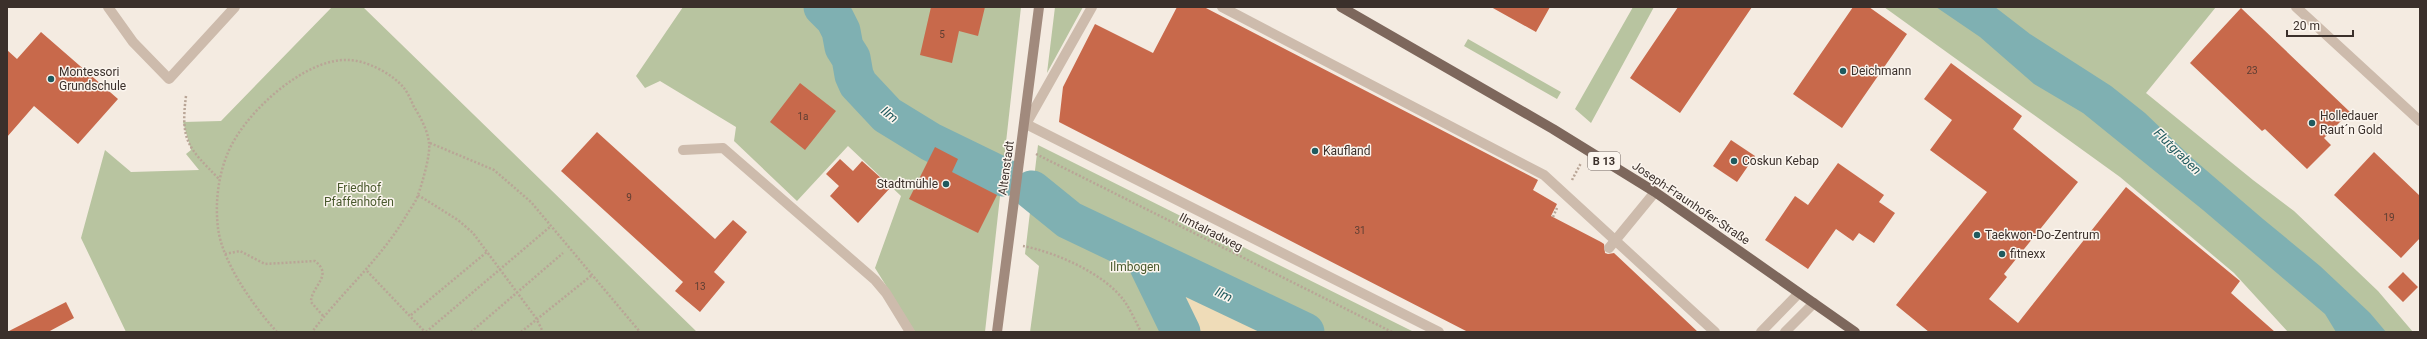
<svg xmlns="http://www.w3.org/2000/svg" width="2427" height="339" font-family="Roboto,sans-serif">
  <style>
    .green { fill: #b8c4a0 }
    .sand { fill: #efdcb8 }
    .water { fill: #7fb0b2 }
    .lines { fill: none; stroke-linecap: round; stroke-linejoin: round }
    .river { stroke: #7fb0b2; stroke-width: 39 }
    .building { fill: #c8694b }
    .path { stroke: #b9a596; stroke-width: 2.5; stroke-dasharray: 2 2; stroke-linecap: butt }
    .lane { stroke: #cdbbac; stroke-width: 10 }
    .street { stroke: #cdbbac; stroke-width: 10 }
    .secondary { stroke: #a18a7d; stroke-width: 10 }
    .primary { stroke: #7d675c; stroke-width: 10 }
    .poi-dot { fill: #1f5a5e; stroke: #fbf5ee; stroke-width: 1.5 }
    .labels { text-anchor: middle; stroke-width: 3; stroke-linejoin: round; paint-order: stroke }
    .number-label { font-size: 10px; fill: #5e3e33 }
    .shield { fill: #fbf5ee; stroke: #756b66; stroke-width: 1 }
    .shield-label { font-size: 11px; font-weight: bold; fill: #3b302b }
    .poi-label { font-size: 12px; fill: #3b302b; stroke: #fbf5ee; text-anchor: start }
    .street-label { font-size: 12px; fill: #3b302b; stroke: #fbf5ee }
    .park-label { font-size: 12px; fill: #4a5a2e; stroke: #fbf5ee }
    .water-label { font-size: 13px; font-style: italic; fill: #1f5a5e; stroke: #fbf5ee }
  </style>
  <rect width="100%" height="100%" fill="#f4ebe1"/>
  <path class="green" d="M332 7H363L697 332H126L81 238 105 150 131 172 199 170 186 154 191 150 183 122 221 121Z
    M683 7H1021L985 332H915L875 268 901 196 848 146 797 201 734 141 736 127 660 81 645 88 636 76Z
    M1055 7H1083L1047 73Z
    M1633 7H1654L1591 123 1575 109Z
    M1884 7H2216L2146 93 2253 180 2294 211 2378 291 2413 332H2288L2234 273 2120 177Z
    M1468 39 1561 92 1557 99 1464 46Z
    M1038 145 1414 332H1030L1039 266 1025 254Z"/>
  <path class="sand" d="M1167 279 1277 332H1192Z"/>
  <path class="water" d="M1936 7H1995L2030 34 2111 86 2145 113 2192 158 2263 219 2320 266 2370 313 2386 332H2336L2325 314 2203 210 2083 113 2034 84 1980 37Z"/>
  <g class="lines">
    <path class="river" d="M823 7 835 19 841 31 844 47 851 58 854 75 858 84 887 115 931 142 1003 177
      M1032 190 1069 220 1305 332
      M1144 256 1181 332"/>
  </g>
  <path class="building" d="M931 7H985L978 36 959 31 952 63 920 55Z
    M1177 7H1204L1538 180 1533 190 1557 204 1551 216 1601 242 1604 244 1605 253 1608 254 1614 253 1698 332H1468L1059 122 1063 87 1095 24 1153 53Z
    M1491 7H1550L1536 32Z
    M1678 7H1752L1680 113 1630 78Z
    M1853 7H1869L1907 34 1842 128 1793 94Z
    M2241 8 2350 112 2324 138 2331 145 2307 169 2265 129 2262 131 2190 63Z
    M41 32 118 99 78 144 34 106 7 137V50L17 59Z
    M1951 63 2022 116 2013 129 2078 182 2004 274 2007 277 1989 299 2018 323 2126 187 2240 281 2231 293 2275 332H1929L1896 305 1987 192 1930 150 1952 120 1924 99Z
    M800 83 836 111 805 150 770 122Z
    M597 132 715 239 733 220 747 232 714 272 725 282 700 312 675 291 683 282 561 171Z
    M1731 140 1755 156 1737 182 1713 166Z
    M935 147 958 159 952 172 997 195 978 233 909 199Z
    M2374 152 2420 196V238L2401 258 2334 195Z
    M840 159 853 171 862 161 891 187 858 223 830 196 839 186 826 174Z
    M1838 163 1884 195 1879 202 1895 213 1874 243 1859 233 1853 241 1836 229 1808 269 1765 240 1795 196 1808 205Z
    M2403 272 2418 287 2403 302 2388 287Z
    M66 302 74 318 48 332H7Z"/>
  <g class="lines">
    <path class="path" d="M186 96C180 142 189 148 219 179
      M430 143 494 170 531 202 640 332
      M1036 154 1392 332
      M1572 180 1581 163
      M418 195 458 220 473 233 536 318 543 332
      M1553 217 1557 208
      M1023 246C1055 252 1106 274 1125 302 1131 311 1136 322 1141 332
      M225 254 240 251 265 264 315 261C334 276 311 286 311 302L324 317
      M367 271 425 332
      M411 315 488 251
      M277 332C254 307 222 262 218 228 215 204 218 177 227 155 242 115 304 58 348 60 366 60 393 74 404 88 408 93 411 100 414 107 420 116 428 131 429 143 431 153 422 184 418 195 416 202 410 209 406 216 380 260 342 292 312 332
      M426 332 551 226
      M471 332 563 253
      M521 332 592 275"/>
    <path class="lane" d="M1092 7 1026 124 1439 332
      M1222 7 1544 175 1715 332
      M683 150 723 148 875 280 886 293 910 332
      M1609 248 1655 192
      M1761 332 1799 293
      M1785 332 1814 303"/>
    <path class="street" d="M108 7 133 42 169 79 235 7
      M2296 7 2420 121"/>
    <path class="secondary" d="M997 332 1039 7"/>
    <path class="primary" d="M1341 7 1553 129 1655 192 1855 332"/>
  </g>
  <g class="poi-dot">
    <circle cx="1843" cy="71" r="4"/>
    <circle cx="51" cy="79" r="4"/>
    <circle cx="2312" cy="123" r="4"/>
    <circle cx="1315" cy="151" r="4"/>
    <circle cx="1734" cy="161" r="4"/>
    <circle cx="946" cy="184" r="4"/>
    <circle cx="1977" cy="235" r="4"/>
    <circle cx="2002" cy="254" r="4"/>
  </g>
  <g class="labels">
    <g class="number-label">
      <text x="942" y="38">5</text>
      <text x="2252" y="74">23</text>
      <text x="803" y="120">1a</text>
      <text x="629" y="201">9</text>
      <text x="2389" y="221">19</text>
      <text x="1360" y="234">31</text>
      <text x="700" y="290">13</text>
    </g>
    <rect class="shield" x="1588" y="152" width="32" height="18" rx="3"/>
    <g class="shield-label">
      <text x="1604" y="165">B 13</text>
    </g>
    <g class="poi-label">
      <text x="1851" y="75">Deichmann</text>
      <text x="59" y="76">Montessori<tspan x="59" dy="14">Grundschule</tspan></text>
      <text x="2320" y="120">Holledauer<tspan x="2320" dy="14">Raut´n Gold</tspan></text>
      <text x="1323" y="155">Kaufland</text>
      <text x="1742" y="165">Coskun Kebap</text>
      <text x="938" y="188" text-anchor="end">Stadtmühle</text>
      <text x="1985" y="239">Taekwon-Do-Zentrum</text>
      <text x="2010" y="258">fitnexx</text>
    </g>
    <g class="street-label">
      <text transform="translate(1006 168) rotate(-82)" y="4">Altenstadt</text>
      <text transform="translate(1691 203) rotate(34)" y="4">Joseph-Fraunhofer-Straße</text>
      <text transform="translate(1211 232) rotate(27)" y="4">Ilmtalradweg</text>
    </g>
    <g class="park-label">
      <text x="359" y="192">Friedhof<tspan x="359" dy="14">Pfaffenhofen</tspan></text>
      <text x="1135" y="271">Ilmbogen</text>
    </g>
    <g class="water-label">
      <text transform="translate(890 114) rotate(38)" y="5">Ilm</text>
      <text transform="translate(2178 151) rotate(44)" y="5">Flutgraben</text>
      <text transform="translate(1224 294) rotate(25)" y="5">Ilm</text>
    </g>
  </g>
  <rect width="2427" height="339" fill="none" stroke="#3b302b" stroke-width="16"/>
  <path d="M2287 30v6h66v-6" fill="none" stroke="#3b302b" stroke-width="2"/>
  <text x="2293" y="30" font-size="12" fill="#3b302b" stroke="#fbf5ee" stroke-width="3" paint-order="stroke">20 m</text>
</svg>
